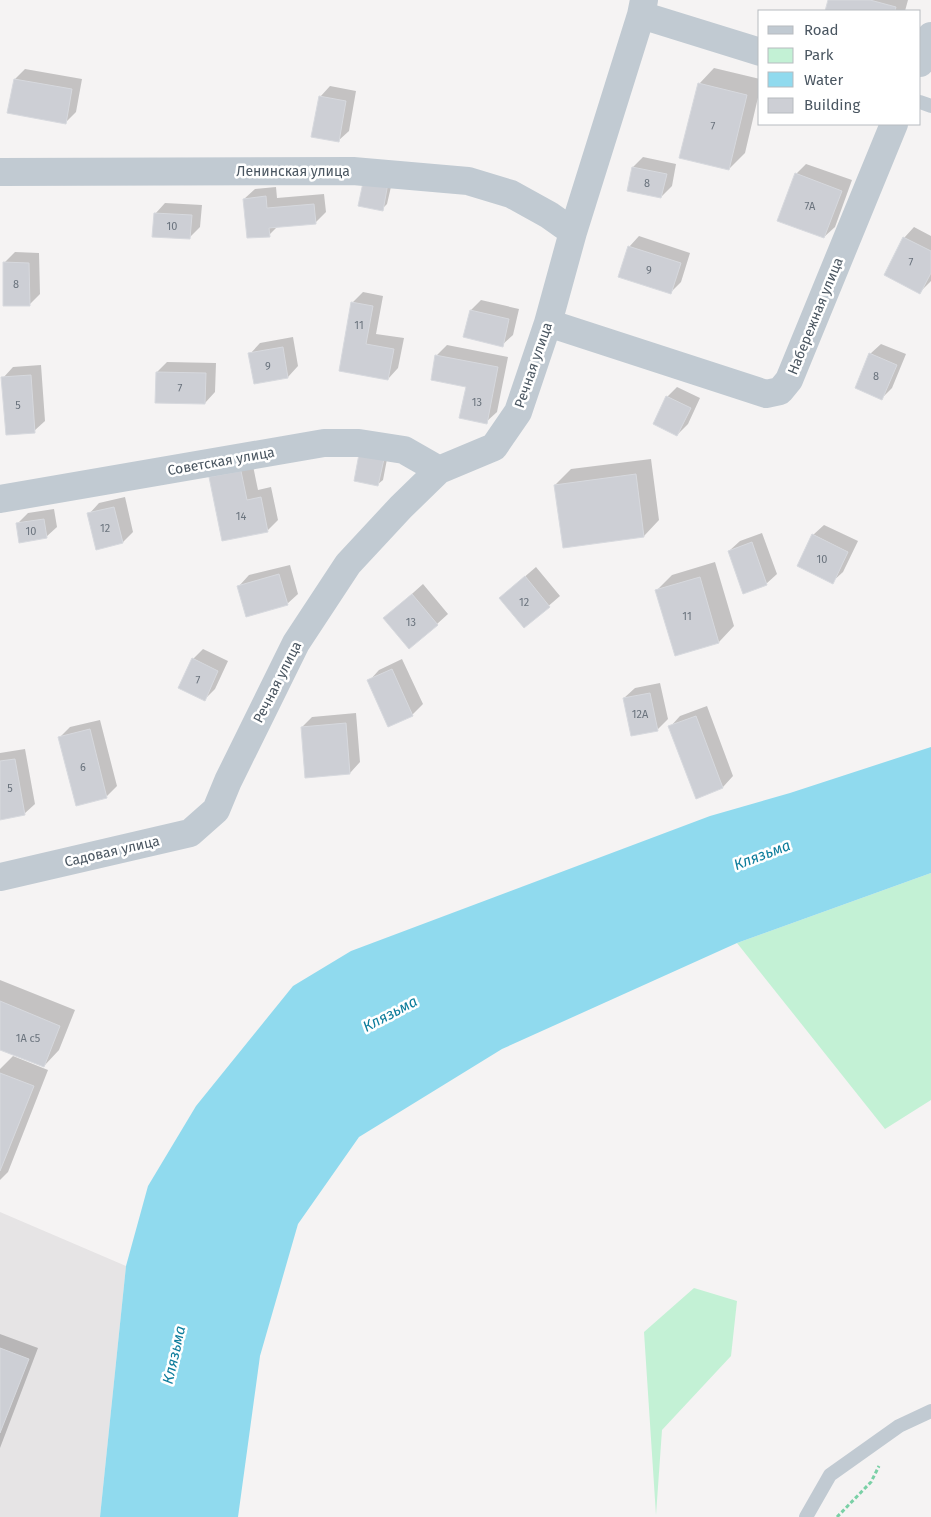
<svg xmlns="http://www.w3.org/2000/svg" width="931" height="1517" font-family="'Fira Sans',sans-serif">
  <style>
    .education { fill: #e6e4e5 }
    .green { fill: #c3f1d5 }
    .water { fill: #90daee }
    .shadow { fill: #0003 }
    .building { fill: #cdcfd5; stroke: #d7d9de }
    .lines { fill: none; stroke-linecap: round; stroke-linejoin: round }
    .path { stroke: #7ad0a6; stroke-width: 3; stroke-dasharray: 4 2.5; stroke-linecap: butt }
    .service { stroke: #c1cad2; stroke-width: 14 }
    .minor { stroke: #c1cad2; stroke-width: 28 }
    .labels { text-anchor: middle; stroke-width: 5; stroke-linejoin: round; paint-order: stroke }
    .number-label { font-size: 11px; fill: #6b747e }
    .street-label { font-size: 14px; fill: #4a5661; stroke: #fff }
    .water-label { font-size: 15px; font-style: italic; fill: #0c7c9b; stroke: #fff }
  </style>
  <rect width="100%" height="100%" fill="#f5f3f3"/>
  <path class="education" d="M0 1212 126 1266 100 1517H0Z"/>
  <path class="green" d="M931 873V1100L885 1129 737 943Z
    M694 1288 737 1301 731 1356 662 1430 656 1515 644 1332Z"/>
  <path class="water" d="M931 747V873L737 943 502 1049 359 1137 298 1224 260 1356 238 1517H100L126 1266 148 1186 196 1106 293 986 351 951 710 816 790 793Z"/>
  <path class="shadow" d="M830 0H908L905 11H827Z
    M714 68 760 79V89L745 153 729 169 699 84Z
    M25 69 82 79 76 112 66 122 15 79Z
    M330 86 356 91 349 131 338 141 320 97Z
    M643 157 676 164 672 186 661 197 633 167Z
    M806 164 852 180 835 227 824 237 796 174Z
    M393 178 387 204 382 209 365 179Z
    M276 187 277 198 324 194 326 212 315 223 278 226 269 235 244 199 255 189Z
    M165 203 202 205 200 227 190 237 155 214Z
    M914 227 931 236V281L920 292 904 238Z
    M639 236 690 253 681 282 671 292 629 247Z
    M15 252 39 253 40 294 29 305 4 263Z
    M363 292 383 296 376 334 404 338 398 368 388 379 341 370 353 302Z
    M481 300 519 309 513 335 502 345 471 310Z
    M293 337 298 366 288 377 250 354 260 343Z
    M881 344 906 354 892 388 882 398 870 354Z
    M447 345 508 357 497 412 486 422 467 386 436 356Z
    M167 362 216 363 215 392 205 403 157 372Z
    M41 365 45 421 34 431 3 378 13 367Z
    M677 387 700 398 688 424 677 435 667 397Z
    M365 450 388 454 383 480 378 484Z
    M651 459 659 520 644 536 555 485 571 469Z
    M252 461 258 490 271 487 278 520 267 531 211 478 221 467Z
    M125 497 133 532 123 542 97 548 89 514 99 503Z
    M54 509 57 527 46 537 17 524 28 513Z
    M824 525 858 541 843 572 832 582 813 535Z
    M762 533 777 574 766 584 729 551 740 541Z
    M715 562 734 626 719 642 676 654 657 590 672 575Z
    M290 565 298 594 287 604 239 586 249 575Z
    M536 567 560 596 524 627 500 598Z
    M423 584 448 614 437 624 385 618Z
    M203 649 228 661 215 689 205 699 193 659Z
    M402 659 423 704 412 715 389 725 369 681 379 670Z
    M660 683 668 719 657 730 624 698 635 688Z
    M707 706 733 776 723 787 696 797 670 727 680 716Z
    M356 713 360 762 350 773 302 727 312 717Z
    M100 720 117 786 106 797 60 737 70 727Z
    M25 749 35 804 24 814 0 818V753Z
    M0 980 75 1010 59 1050 44 1066 0 1048Z
    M13 1056 48 1070 8 1172 0 1180V1069Z
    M0 1334 38 1348 0 1448Z"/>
  <path class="building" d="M828 0H870L896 7 895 11H825Z
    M14 79 72 89 66 124 7 113Z
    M698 83 747 95 729 170 679 158Z
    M319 96 346 101 339 142 311 137Z
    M632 167 667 174 661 198 627 191Z
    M795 173 842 191 824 238 777 221Z
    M364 178 388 183 383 211 358 206Z
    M266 196 267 208 314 204 316 224 269 228 270 237 247 238 243 199Z
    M154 213 192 215 190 239 152 237Z
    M903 237 931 251V273L920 294 884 275Z
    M628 246 681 263 671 294 618 277Z
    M3 262 29 263 30 306H3Z
    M351 302 373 306 366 344 394 349 388 380 339 371Z
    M470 310 509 319 503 347 463 337Z
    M283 347 288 378 254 384 248 353Z
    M869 353 897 365 882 400 855 388Z
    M435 355 498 367 487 424 459 418 466 387 431 380Z
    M156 372 206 373 205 404 155 403Z
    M31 375 35 433 6 435 1 377Z
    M666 396 691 408 677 436 653 424Z
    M359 454 384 459 378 486 354 481Z
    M241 471 247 500 261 497 268 532 222 541 209 477Z
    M636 474 644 537 563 548 554 485Z
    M114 507 123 543 96 550 87 513Z
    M44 519 47 538 19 543 16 523Z
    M812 534 848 552 833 584 797 566Z
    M752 542 767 585 743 594 728 551Z
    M279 574 288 605 246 617 237 586Z
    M525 576 550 607 524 628 499 598Z
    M700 577 719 643 675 656 655 590Z
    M412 594 438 625 409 649 383 618Z
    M192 658 218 671 205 701 178 688Z
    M392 669 413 716 388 727 367 680Z
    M650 693 658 731 631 736 623 698Z
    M696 716 723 788 696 799 668 726Z
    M346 723 350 774 305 778 301 727Z
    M90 729 107 798 76 806 58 737Z
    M15 759 25 815 0 820V761Z
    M0 1001 60 1026 44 1067 0 1050Z
    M0 1073 34 1086 0 1171Z
    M0 1348 29 1359 0 1433Z"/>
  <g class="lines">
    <path class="path" d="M837 1517 871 1482 879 1466"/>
    <path class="service" d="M920 102 931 106
      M806 1517 830 1475 899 1426 931 1411"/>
    <path class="minor" d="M641 15 760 52
      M920 63 931 36
      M0 172 353 171 468 181 511 194 549 215 573 232
      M548 323 766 394 780 391 789 380 894 124
      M0 499 324 443H359L404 450 439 470
      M0 877 190 833 216 810 228 781 296 643 348 564 401 507 439 470 494 447 518 412 548 323 573 232 641 15 644 0"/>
  </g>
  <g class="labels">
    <g class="number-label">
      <text x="713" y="130">7</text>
      <text x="647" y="187">8</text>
      <text x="810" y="210">7А</text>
      <text x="172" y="230">10</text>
      <text x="911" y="266">7</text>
      <text x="649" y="274">9</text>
      <text x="16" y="288">8</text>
      <text x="359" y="329">11</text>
      <text x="268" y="370">9</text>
      <text x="876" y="380">8</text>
      <text x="180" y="392">7</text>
      <text x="477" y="406">13</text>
      <text x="18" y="409">5</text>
      <text x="241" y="520">14</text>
      <text x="105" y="532">12</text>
      <text x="31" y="535">10</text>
      <text x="822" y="563">10</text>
      <text x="524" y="606">12</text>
      <text x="687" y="620">11</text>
      <text x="411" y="626">13</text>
      <text x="198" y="684">7</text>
      <text x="640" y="718">12А</text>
      <text x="83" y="771">6</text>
      <text x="10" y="792">5</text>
      <text x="28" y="1042">1А с5</text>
    </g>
    <g class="street-label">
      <text x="293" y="176">Ленинская улица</text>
      <text transform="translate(815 316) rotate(-68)" y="5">Набережная улица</text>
      <text transform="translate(533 365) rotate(-71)" y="5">Речная улица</text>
      <text transform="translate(221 461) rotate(-10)" y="5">Советская улица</text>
      <text transform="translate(277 682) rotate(-63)" y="5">Речная улица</text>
      <text transform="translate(112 851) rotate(-13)" y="5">Садовая улица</text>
    </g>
    <g class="water-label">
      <text transform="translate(762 855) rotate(-21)" y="5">Клязьма</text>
      <text transform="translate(390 1014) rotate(-28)" y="5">Клязьма</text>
      <text transform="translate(174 1355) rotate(-77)" y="5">Клязьма</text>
    </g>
  </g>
  <rect x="758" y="10" width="162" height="115" fill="#ffffff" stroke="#b7bbc0"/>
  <rect x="768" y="26" width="25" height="8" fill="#c1cad2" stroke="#b7bbc0"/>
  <text x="804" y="35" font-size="15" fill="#4a5661">Road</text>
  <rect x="768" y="48" width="25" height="15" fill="#c3f1d5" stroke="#b7bbc0"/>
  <text x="804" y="60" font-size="15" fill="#4a5661">Park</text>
  <rect x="768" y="72" width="25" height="15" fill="#90daee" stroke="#b7bbc0"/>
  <text x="804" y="85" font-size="15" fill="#4a5661">Water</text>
  <rect x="768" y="98" width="25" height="15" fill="#cdcfd5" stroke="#b7bbc0"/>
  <text x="804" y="110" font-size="15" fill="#4a5661">Building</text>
</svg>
